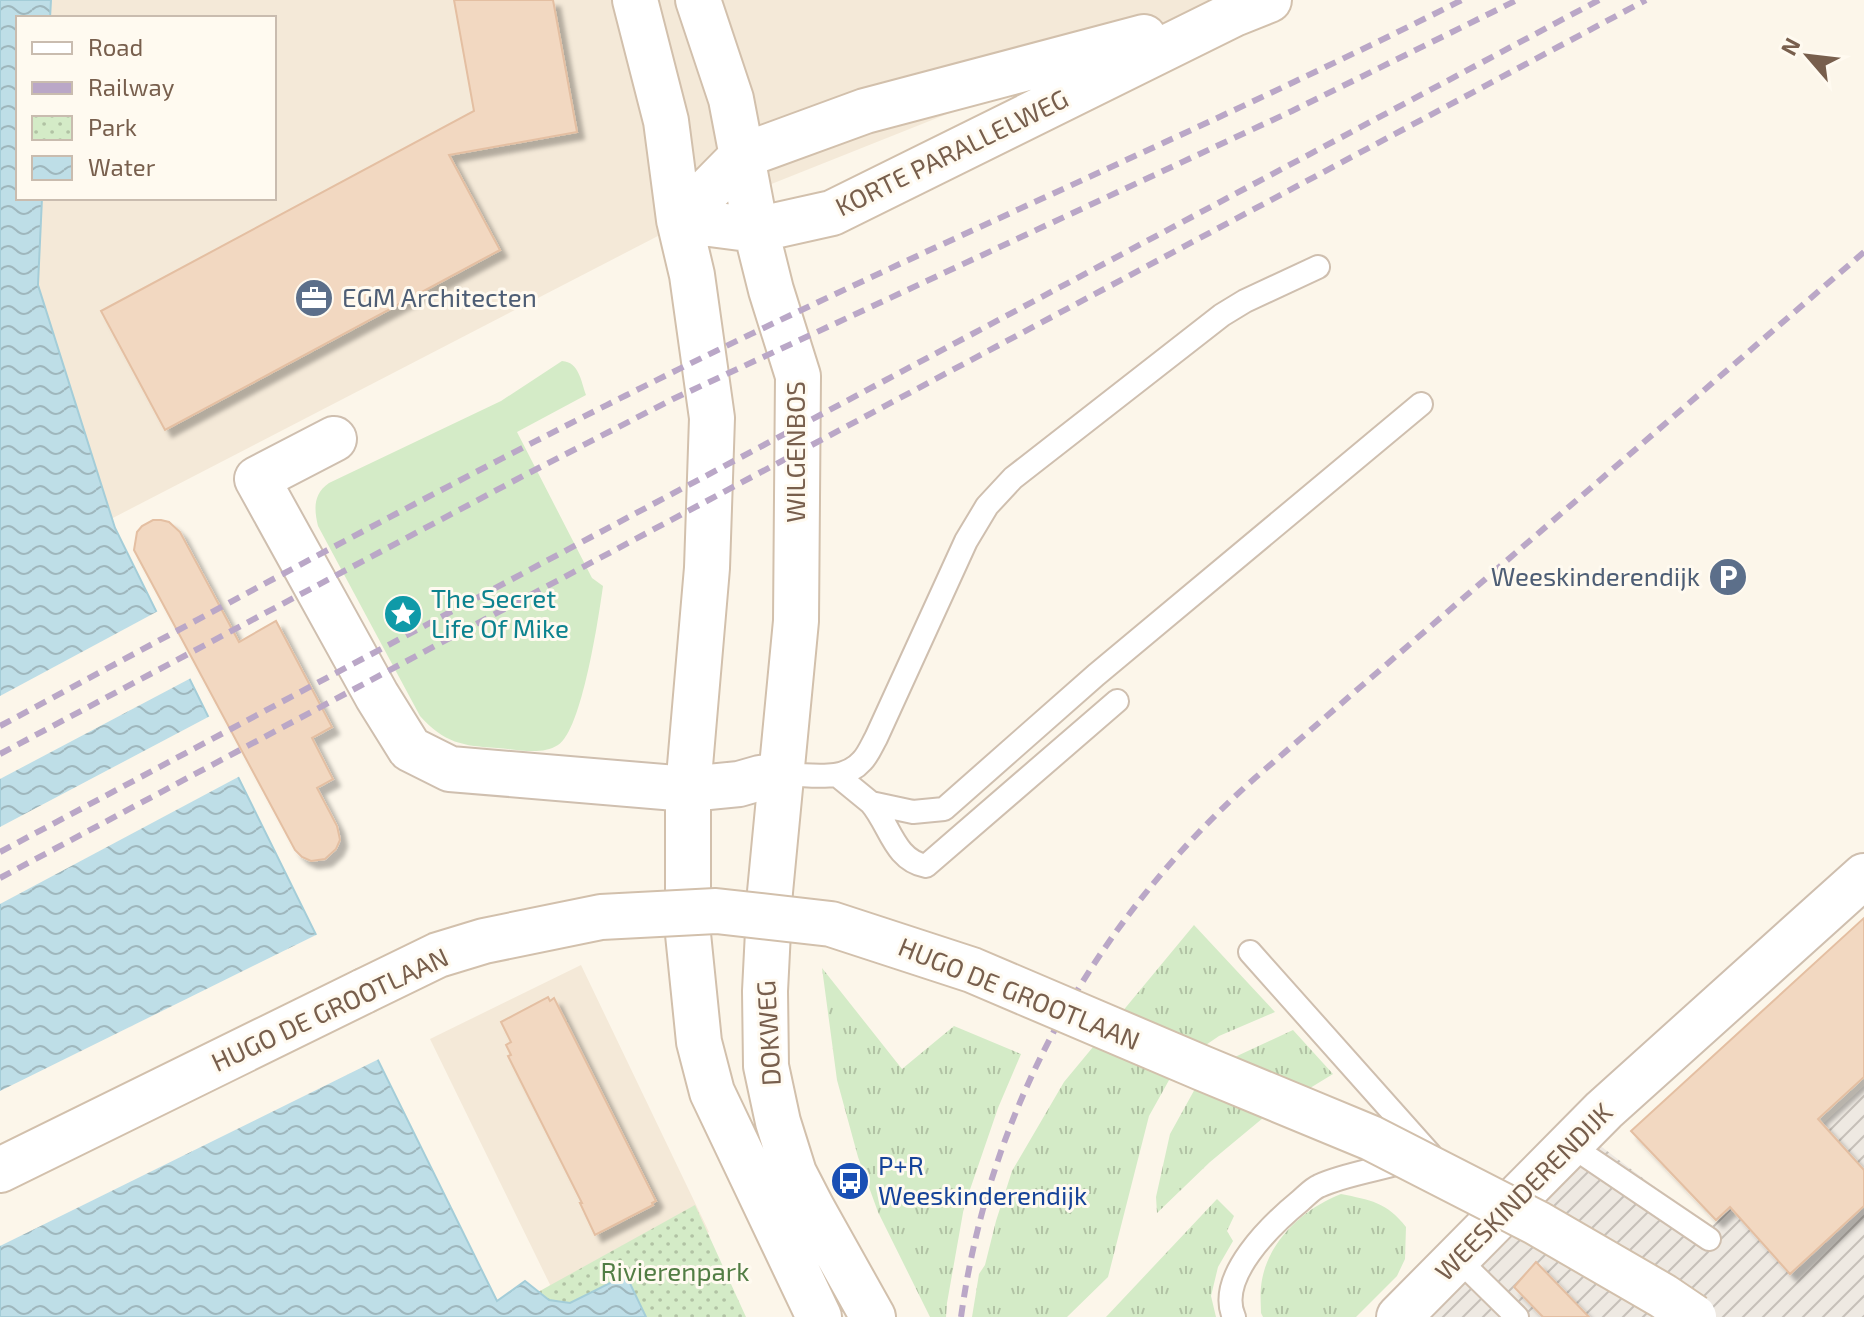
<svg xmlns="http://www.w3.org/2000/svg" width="1864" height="1317" font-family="'Exo 2',sans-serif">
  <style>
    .residential { fill: #f4e9d8 }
    .industrial { fill: url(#industrial-furrows) }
    .grass { fill: url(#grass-tufts) }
    .park { fill: url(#park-dots) }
    .pitch { fill: #d4ebc7 }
    .water { fill: url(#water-waves); stroke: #a4cdd8; stroke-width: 2 }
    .pier { fill: #fcf6ea }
    .building { fill: #f2d8c1; stroke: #e4bfa2; stroke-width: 2; filter: url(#shadow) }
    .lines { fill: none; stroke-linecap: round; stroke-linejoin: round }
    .lane-casing { stroke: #cfbfaf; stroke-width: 26 }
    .street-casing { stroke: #cfbfaf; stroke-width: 48 }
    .secondary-casing { stroke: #d2c0ac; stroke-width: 48 }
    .lane { stroke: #fff; stroke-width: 22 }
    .street { stroke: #fff; stroke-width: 44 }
    .secondary { stroke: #fff; stroke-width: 44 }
    .rail { stroke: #baa7c7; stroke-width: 6; stroke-dasharray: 12 8; stroke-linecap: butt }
    .secondary-bridge-casing { stroke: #d2c0ac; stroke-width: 48; stroke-linecap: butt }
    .secondary-bridge { stroke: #fff; stroke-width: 44 }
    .labels { text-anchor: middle; stroke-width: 6; stroke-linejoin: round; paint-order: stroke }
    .street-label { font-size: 26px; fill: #785f4d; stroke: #fffaf0 }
    .service-label { font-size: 26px; fill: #4e5e75; stroke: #fffaf0; text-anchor: start }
    .culture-label { font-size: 26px; fill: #0d838f; stroke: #fffaf0; text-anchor: start }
    .transit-label { font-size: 26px; fill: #164399; stroke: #fffaf0; text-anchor: start }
    .park-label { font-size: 26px; fill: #527d44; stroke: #fffaf0 }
  </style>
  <defs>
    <pattern id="industrial-furrows" width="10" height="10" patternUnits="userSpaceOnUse" patternTransform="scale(2)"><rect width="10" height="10" fill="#eee9e2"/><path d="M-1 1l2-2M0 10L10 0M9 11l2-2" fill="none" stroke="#c6c0b9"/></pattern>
    <pattern id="grass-tufts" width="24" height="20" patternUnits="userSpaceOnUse" patternTransform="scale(2)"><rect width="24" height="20" fill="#d4ebc7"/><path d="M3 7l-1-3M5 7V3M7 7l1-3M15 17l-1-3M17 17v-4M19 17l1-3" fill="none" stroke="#b1c2a4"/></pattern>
    <pattern id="park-dots" width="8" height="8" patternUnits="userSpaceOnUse" patternTransform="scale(2)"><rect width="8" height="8" fill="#d4ebc7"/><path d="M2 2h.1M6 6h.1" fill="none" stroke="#b1c2a4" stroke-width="1.8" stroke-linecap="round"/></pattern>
    <pattern id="water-waves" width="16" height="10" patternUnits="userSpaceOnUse" patternTransform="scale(2)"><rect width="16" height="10" fill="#bedee7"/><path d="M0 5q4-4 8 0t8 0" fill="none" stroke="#9fb7bd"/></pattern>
    <filter id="shadow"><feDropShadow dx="7" dy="7" stdDeviation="2" flood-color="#0004"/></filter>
  </defs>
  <rect width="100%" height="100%" fill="#fcf6ea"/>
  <path class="residential" d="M51 0H1233L714 207 107 521 38 285 42 198H274V18H50Z
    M581 965 709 1232 558 1301 430 1039Z"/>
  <path class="industrial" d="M1864 1086V1317H1412L1586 1135 1685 1210 1711 1227Z"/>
  <path class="grass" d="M1194 925 1275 1012 1219 1036 1178 1064 1149 1116 1108 1277 1067 1317H972L979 1274 985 1265 996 1221 1012 1171 1064 1082Z
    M822 968 902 1069 954 1026 1021 1054 998 1108 964 1207 947 1303 946 1317H930L878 1212 858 1157 837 1080Z
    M1293 1030 1333 1074 1269 1113 1210 1162 1157 1213 1156 1197 1170 1134 1196 1087 1222 1063Z
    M1341 1194C1370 1200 1387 1202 1406 1227L1405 1259 1397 1276 1356 1317H1263L1261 1313C1261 1305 1260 1296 1261 1287 1265 1244 1302 1209 1341 1194Z
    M1217 1199 1234 1216 1227 1231 1233 1241 1218 1267 1211 1296 1216 1317H1106Z"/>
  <path class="park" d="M695 1205 746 1317H646L626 1275 570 1303 549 1300 538 1292Z"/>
  <path class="pitch" d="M562 361C579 362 581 381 586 395L517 432 592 578 603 586C599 615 582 731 558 745 541 756 516 749 497 748 463 746 444 743 420 716L318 526C314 509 313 494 329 483L501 401Z"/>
  <path class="water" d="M0 0H51L50 18H18V198H42L38 285 115 528 497 1301 525 1281 549 1300 570 1303 626 1275 646 1317H0Z"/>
  <path class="pier" d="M160 610 193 677 0 779V696Z
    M212 715 242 775 0 904V827Z
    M320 933 381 1058 0 1246V1091Z"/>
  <path class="building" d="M454 0H553L577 132 449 155 500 250 165 430 101 311 474 111Z
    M153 520H161L169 522 180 532 239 642 276 621 332 727 312 738 333 779 317 788 337 826 339 835 340 840 336 849 325 859 311 861 302 857 295 850 134 550 137 532 142 526Z
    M1864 918V1077L1818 1119 1864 1170V1206L1790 1274 1730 1207 1716 1220 1631 1131Z
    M548 997 550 1001 554 998 656 1201 652 1203 653 1205 595 1235 580 1203H582L508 1056 511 1055 506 1045 511 1042 501 1022Z
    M1536 1262 1589 1317H1543L1514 1287Z"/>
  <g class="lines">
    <g class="lane-casing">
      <path id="lane" d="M781 775C807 773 842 784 862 761 868 755 872 745 876 738L966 541 987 506 1013 478 1222 315 1245 301 1318 267
        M838 776 871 803 913 812 944 809 1096 675 1421 404
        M871 803C890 825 894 860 926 866L1117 701
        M1250 952 1430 1154
        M1570 1145 1709 1239
        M1458 1259 1517 1317
        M1234 1317C1216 1277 1272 1224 1300 1201 1306 1196 1312 1189 1319 1186 1340 1176 1374 1170 1396 1164L1409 1165"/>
    </g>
    <g class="street-casing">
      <path id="street" d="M334 439 257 479 377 696 410 749 450 769 688 789 739 784 760 778 781 775
        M1399 1317 1604 1110 1864 876"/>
    </g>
    <g class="secondary-casing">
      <path id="secondary" d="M635 0 666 121 679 220 692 275 712 418 707 568 688 789V934L699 1042 712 1092 819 1317
        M698 0 731 99 756 230 771 290 798 376 796 621 770 892 765 991 766 1066 778 1122 794 1173 812 1208 873 1317
        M679 220 756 230 832 213 1234 14 1269 0
        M679 220 742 156 865 111 1144 37
        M0 1170 364 991"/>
    </g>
    <use href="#lane" class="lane"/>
    <use href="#street" class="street"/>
    <use href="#secondary" class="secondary"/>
    <path class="rail" d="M0 726C248 593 495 457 749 335 986 221 1228 118 1462 0
      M0 754 523 476 673 399 1292 111 1517 0
      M0 852 1599 0
      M0 878 1646 0
      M961 1317C990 1105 1097 919 1255 778L1864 252"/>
    <g class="secondary-bridge-casing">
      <path id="secondary-bridge" d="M364 991 438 955 484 941 601 917 716 911 831 924 972 970 1202 1068 1371 1138 1537 1223 1663 1296 1694 1317"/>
    </g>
    <use href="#secondary-bridge" class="secondary-bridge"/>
  </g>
  <defs>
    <g id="office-disc" transform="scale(2)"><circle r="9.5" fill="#5c6f8a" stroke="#fffaf0"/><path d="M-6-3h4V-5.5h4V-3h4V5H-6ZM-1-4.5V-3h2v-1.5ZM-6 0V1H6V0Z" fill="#fff"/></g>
    <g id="parking-disc" transform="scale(2)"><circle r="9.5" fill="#5c6f8a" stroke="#fffaf0"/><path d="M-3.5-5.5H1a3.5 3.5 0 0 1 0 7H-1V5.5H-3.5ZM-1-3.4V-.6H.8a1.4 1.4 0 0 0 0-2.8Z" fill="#fff"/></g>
    <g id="sight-disc" transform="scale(2)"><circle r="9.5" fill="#0f9aa8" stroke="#fffaf0"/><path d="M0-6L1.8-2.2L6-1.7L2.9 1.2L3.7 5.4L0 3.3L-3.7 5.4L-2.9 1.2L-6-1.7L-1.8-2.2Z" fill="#fff"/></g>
    <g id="bus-disc" transform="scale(2)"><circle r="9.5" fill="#1a4fb4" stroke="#fffaf0"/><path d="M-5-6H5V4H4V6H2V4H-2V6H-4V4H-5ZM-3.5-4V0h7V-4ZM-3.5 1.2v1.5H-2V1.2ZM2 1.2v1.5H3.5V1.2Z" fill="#fff"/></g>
  </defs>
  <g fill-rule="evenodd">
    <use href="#office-disc" x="314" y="298"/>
    <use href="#parking-disc" x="1728" y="577"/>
    <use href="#sight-disc" x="403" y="614"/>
    <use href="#bus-disc" x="850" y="1181"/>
  </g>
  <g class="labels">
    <g class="street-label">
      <text transform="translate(952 153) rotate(-26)" y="9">KORTE PARALLELWEG</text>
      <text transform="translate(796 452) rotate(-90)" y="9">WILGENBOS</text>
      <text transform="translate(1019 994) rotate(22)" y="9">HUGO DE GROOTLAAN</text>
      <text transform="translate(330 1010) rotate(-25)" y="9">HUGO DE GROOTLAAN</text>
      <text transform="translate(769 1033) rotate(-93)" y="9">DOKWEG</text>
      <text transform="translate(1524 1192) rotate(-45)" y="9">WEESKINDERENDIJK</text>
    </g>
    <g class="service-label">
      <text x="342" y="307">EGM Architecten</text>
      <text x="1700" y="586" text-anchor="end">Weeskinderendijk</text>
    </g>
    <g class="culture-label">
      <text x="431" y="608">The Secret<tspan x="431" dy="30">Life Of Mike</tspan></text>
    </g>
    <g class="transit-label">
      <text x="878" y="1175">P+R<tspan x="878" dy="30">Weeskinderendijk</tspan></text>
    </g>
    <g class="park-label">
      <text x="675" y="1281">Rivierenpark</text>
    </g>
  </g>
  <rect x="16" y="16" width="260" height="184" fill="#fffaf0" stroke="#c9bcaf" stroke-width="2"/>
  <rect x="32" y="42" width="40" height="12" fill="#ffffff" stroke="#c9bcaf" stroke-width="2"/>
  <text x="88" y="56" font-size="24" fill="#785f4d">Road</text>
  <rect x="32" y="82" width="40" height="12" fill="#baa7c7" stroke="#c9bcaf" stroke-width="2"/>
  <text x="88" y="96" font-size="24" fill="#785f4d">Railway</text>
  <rect x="32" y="116" width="40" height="24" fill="url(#park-dots)" stroke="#c9bcaf" stroke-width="2"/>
  <text x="88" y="136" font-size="24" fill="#785f4d">Park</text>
  <rect x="32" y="156" width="40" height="24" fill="url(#water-waves)" stroke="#c9bcaf" stroke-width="2"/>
  <text x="88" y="176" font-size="24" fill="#785f4d">Water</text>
  <g transform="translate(1808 56) rotate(298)" stroke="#fffaf0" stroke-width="6" paint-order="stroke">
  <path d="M0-6L14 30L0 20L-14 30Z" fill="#785f4d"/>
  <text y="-12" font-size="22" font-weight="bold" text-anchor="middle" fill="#785f4d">N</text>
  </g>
</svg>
